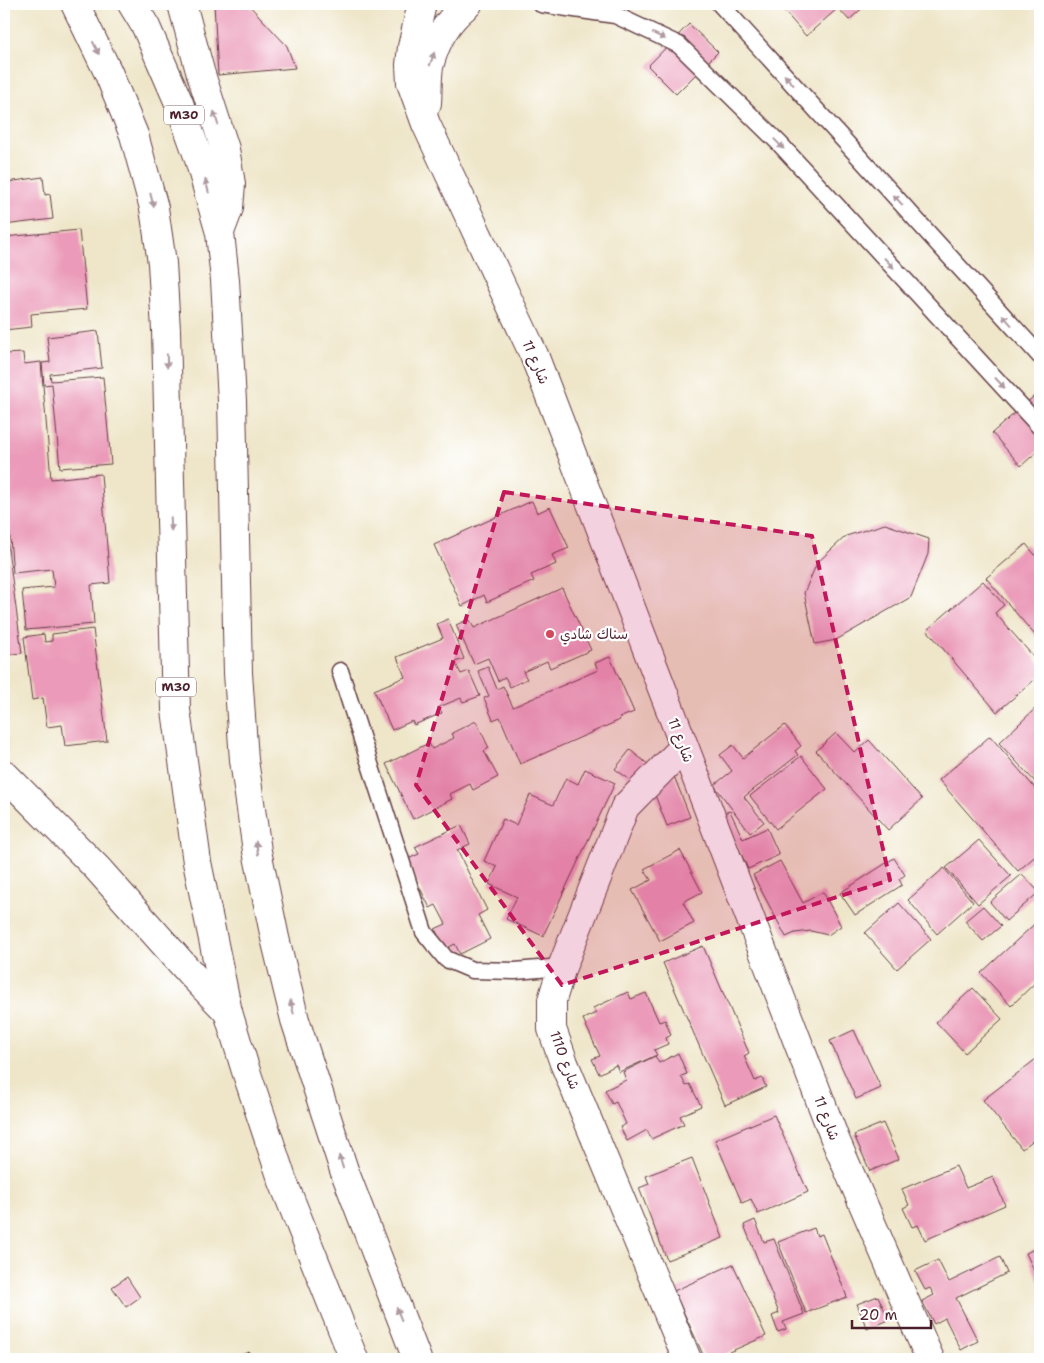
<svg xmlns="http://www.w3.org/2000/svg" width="1044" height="1363" font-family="'Shantell Sans','Playpen Sans Arabic',sans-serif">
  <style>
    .building { fill: #eb9bb9 }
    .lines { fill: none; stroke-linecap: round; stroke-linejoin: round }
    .lane-casing { stroke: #633d43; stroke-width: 19 }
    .street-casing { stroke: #633d43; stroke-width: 30 }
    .secondary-casing { stroke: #633d43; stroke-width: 30 }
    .highway-casing { stroke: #633d43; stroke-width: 30 }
    .lane { stroke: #fff; stroke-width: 16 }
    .street { stroke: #fff; stroke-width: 28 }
    .secondary { stroke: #fff; stroke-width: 28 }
    .highway { stroke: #fff; stroke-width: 28 }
    .oneway { fill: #ae9aa0 }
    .marked { fill: #c2185b; fill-opacity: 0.2; stroke: #c2185b; stroke-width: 4; stroke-dasharray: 10 6; stroke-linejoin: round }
    .poi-dot { fill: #d1495b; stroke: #fff; stroke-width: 2 }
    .labels { text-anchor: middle; stroke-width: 4.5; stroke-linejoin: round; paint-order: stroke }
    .shield { fill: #fff; stroke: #80626b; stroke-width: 1 }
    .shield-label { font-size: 12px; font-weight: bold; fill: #4a1f2b }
    .street-label { font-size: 14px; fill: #4a1f2b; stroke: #fff }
    .poi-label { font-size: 14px; fill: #4a1f2b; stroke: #fff; text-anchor: start }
  </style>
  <rect width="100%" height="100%" fill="#fff"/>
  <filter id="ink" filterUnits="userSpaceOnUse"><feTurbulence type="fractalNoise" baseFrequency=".02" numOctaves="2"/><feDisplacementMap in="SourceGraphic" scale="10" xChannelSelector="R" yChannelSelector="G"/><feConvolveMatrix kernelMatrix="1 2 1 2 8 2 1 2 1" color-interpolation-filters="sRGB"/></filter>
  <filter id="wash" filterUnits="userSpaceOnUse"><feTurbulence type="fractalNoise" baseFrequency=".0096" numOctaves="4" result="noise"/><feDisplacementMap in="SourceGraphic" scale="20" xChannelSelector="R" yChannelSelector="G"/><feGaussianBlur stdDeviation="1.12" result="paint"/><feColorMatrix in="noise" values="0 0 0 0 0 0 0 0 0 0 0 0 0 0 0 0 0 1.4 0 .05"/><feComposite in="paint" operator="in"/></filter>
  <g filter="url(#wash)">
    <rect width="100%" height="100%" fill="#efe6c9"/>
    <g id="blocks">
      <path class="building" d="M214 4H248L287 46 295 68 218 75Z
        M778 4H867L849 20 838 8 806 36Z
        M689 24 718 52 676 94 648 66Z
        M43 177 45 195 50 194 53 219 4 225V188H8L7 182Z
        M79 230 87 309 31 314 32 327 4 330V237Z
        M98 331 102 368 50 374 51 381 103 377 111 464 60 468 52 384 44 385 42 363 50 362 47 337Z
        M23 353 24 364 41 362 51 479 101 474 110 583 91 585 94 624 26 630 22 590 54 587 52 569 13 573 4 470V354Z
        M1040 391V449L1021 466 992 433Z
        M532 501 537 513 550 507 569 548 552 555 556 564 531 575 534 581 487 602 484 595 462 606 434 545Z
        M4 519 22 653 4 655Z
        M885 524 929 539 928 554 911 597 836 640 815 644 804 593 817 563 846 536Z
        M1026 544 1040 561V641L986 578Z
        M983 581 1004 605 995 613 1040 664V675L997 712 927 630Z
        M562 588 591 650 550 668 547 661 523 672 527 679 510 687 505 677 498 681 488 658 474 664 456 625 469 619 474 628Z
        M448 619 464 659 455 662 461 674 469 671 480 696 463 702 461 698 439 707 442 713 414 725 412 721 392 730 374 690 405 677 397 657 443 638 437 624Z
        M93 629 107 741 65 746 62 725 47 727 43 698 32 700 24 637 44 634 45 642 52 641V634Z
        M610 657 634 712 619 718 620 720 520 764 500 717 493 720 484 698 489 696 478 671 488 667 497 689 503 686 513 707 598 670 595 663Z
        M1040 704V787L999 743Z
        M476 721 489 748 484 751 498 777 473 790 470 784 450 794 452 799 413 819 386 764 429 743 432 749 454 738 452 733Z
        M785 725 801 746 795 751 798 755 744 797 764 822 750 833 714 785 732 771 720 755 733 745 743 758Z
        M836 733 855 753 869 740 922 799 888 830 816 751Z
        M990 736 1040 794V852L1018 871 939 780Z
        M630 750 654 769 640 787 615 769Z
        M801 756 827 789 776 829 750 796Z
        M585 769 615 783 543 936 506 919 517 897 489 884 497 867 484 861 503 819 516 825 530 795 553 805 566 778 578 784Z
        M674 776 690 817 667 826 651 785Z
        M730 811 743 839 767 828 779 855 748 869 723 813Z
        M461 825 470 844 457 850 487 910 478 915 490 939 460 954 455 944 445 949 435 929 446 924 436 905 430 908 406 860 419 854 415 847Z
        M979 840 1011 876 978 904 946 868Z
        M680 850 702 892 683 902 694 923 660 941 632 890 651 880 644 869Z
        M894 858 905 875 899 879 902 885 855 915 840 893Z
        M780 861 803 903 823 892 841 926 828 935 811 931 795 933 786 937 753 875Z
        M944 868 973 902 937 934 908 900Z
        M1022 874 1039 892 1006 921 990 902Z
        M899 903 931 939 897 969 865 933Z
        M983 906 1001 926 983 941 965 921Z
        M1040 919V978L1011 1006 981 973Z
        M703 946 749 1053 744 1056 755 1081 762 1078 766 1087 725 1105 663 963Z
        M973 988 1002 1019 965 1053 936 1022Z
        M628 992 631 999 646 993 659 1022 665 1020 671 1035 666 1038 668 1044 654 1050 657 1055 619 1072 616 1065 599 1074 592 1059 600 1056 583 1019 596 1013 593 1008Z
        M854 1030 881 1088 856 1099 830 1041Z
        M678 1053 687 1074 681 1076 686 1086 690 1084 701 1106 680 1116 684 1124 651 1139 647 1130 627 1141 620 1127 626 1124 616 1102 612 1104 605 1090 626 1080 623 1072 655 1056 659 1063Z
        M1036 1059 1040 1065V1114L1037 1116 1040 1121V1135L1022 1149 983 1100Z
        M774 1115 808 1192 758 1214 751 1199 742 1203 715 1140Z
        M883 1123 899 1159 870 1171 854 1135Z
        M692 1158 723 1238 667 1260 639 1188 649 1184 646 1176Z
        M956 1166 966 1188 993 1177 1005 1205 925 1240 918 1225 912 1227 903 1208 909 1205 902 1189Z
        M755 1220 764 1242 774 1239 804 1314 783 1322 786 1329 778 1332 772 1316 779 1313 744 1225Z
        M814 1228 817 1236 822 1234 847 1297 806 1313 778 1242Z
        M1040 1246V1284L1026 1253Z
        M1000 1257 1007 1273 956 1298 978 1341 961 1350 945 1318 934 1324 922 1301 934 1295 930 1288 925 1290 915 1271 938 1260 949 1282Z
        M733 1264 766 1336 713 1359H705L674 1291Z
        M127 1277 140 1297 126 1307 112 1287Z
        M878 1296 889 1320 867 1329 857 1304Z
        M249 1352 251 1359H230Z"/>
    </g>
  </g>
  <g filter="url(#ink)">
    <use href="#blocks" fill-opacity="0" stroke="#633d43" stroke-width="1"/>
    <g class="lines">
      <g class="lane-casing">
        <path id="lane" d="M541 4 615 15 679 45 779 143 1040 427
          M720 4 1040 356
          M340 671 424 932 446 959 472 970 515 971 562 967"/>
      </g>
      <g class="street-casing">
        <path id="street" d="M684 747 625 807 562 967 552 1000V1029L564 1063 687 1359
          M4 774 97 868 192 975 228 1012"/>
      </g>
      <g class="secondary-casing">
        <path id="secondary" d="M422 4 412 47 410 65 411 83 426 124 534 355 835 1139 930 1359
          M427 103C428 91 427 78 429 67 435 42 448 19 468 4"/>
      </g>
      <g class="highway-casing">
        <path id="highway" d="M75 4 108 72 134 135 154 208 162 263 166 330 176 710 197 862 228 1012 245 1068 282 1179 354 1359
          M132 4 146 27 179 103 198 156 220 233 225 280 232 401 238 673 244 760 257 851 275 938 295 1020 344 1170 417 1359
          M182 4 200 71 225 149 231 184 229 208 220 232"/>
      </g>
      <use href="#lane" class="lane"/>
      <use href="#street" class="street"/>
      <use href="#secondary" class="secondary"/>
      <use href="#highway" class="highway"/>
    </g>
    <defs><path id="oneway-solid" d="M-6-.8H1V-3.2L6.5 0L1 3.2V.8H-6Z" transform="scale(1.25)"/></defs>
    <g class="oneway">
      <use href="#oneway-solid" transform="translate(659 36) rotate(25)"/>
      <use href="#oneway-solid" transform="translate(96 48) rotate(64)"/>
      <use href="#oneway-solid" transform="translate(432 59) rotate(-71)"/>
      <use href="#oneway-solid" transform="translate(789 80) rotate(-132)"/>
      <use href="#oneway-solid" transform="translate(216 118) rotate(-107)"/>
      <use href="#oneway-solid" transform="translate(779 144) rotate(46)"/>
      <use href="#oneway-solid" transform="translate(207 186) rotate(-105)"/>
      <use href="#oneway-solid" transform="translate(152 200) rotate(76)"/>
      <use href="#oneway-solid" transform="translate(898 200) rotate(-132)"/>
      <use href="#oneway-solid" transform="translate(889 263) rotate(47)"/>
      <use href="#oneway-solid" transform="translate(1007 320) rotate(-132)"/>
      <use href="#oneway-solid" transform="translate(167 361) rotate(89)"/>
      <use href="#oneway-solid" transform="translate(1000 383) rotate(47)"/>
      <use href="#oneway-solid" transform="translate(171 524) rotate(88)"/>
      <use href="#oneway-solid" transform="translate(257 848) rotate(-100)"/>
      <use href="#oneway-solid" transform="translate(292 1007) rotate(-104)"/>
      <use href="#oneway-solid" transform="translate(341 1162) rotate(-108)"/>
      <use href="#oneway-solid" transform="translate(399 1314) rotate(-111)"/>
    </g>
  </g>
  <path class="marked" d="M504 492 812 536 890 880 562 985 416 785Z"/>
  <circle class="poi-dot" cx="550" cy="634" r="5"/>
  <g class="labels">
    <g class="shield">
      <rect x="164" y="105.5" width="40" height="19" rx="4"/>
      <rect x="156" y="677.5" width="40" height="19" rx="4"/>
    </g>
    <g class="shield-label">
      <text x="184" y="119">M30</text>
      <text x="176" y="691">M30</text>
    </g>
    <g class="street-label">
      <text transform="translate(536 362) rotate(67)" y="5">شارع 11</text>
      <text transform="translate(681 740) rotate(69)" y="5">شارع 11</text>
      <text transform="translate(565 1060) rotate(70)" y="5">شارع 1110</text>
      <text transform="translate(827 1118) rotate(69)" y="5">شارع 11</text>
    </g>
    <g class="poi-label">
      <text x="560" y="639">سناك شادي</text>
    </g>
  </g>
  <rect width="1044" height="1363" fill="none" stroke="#fff" stroke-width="20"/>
  <path d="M852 1320v8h79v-8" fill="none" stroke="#4a1f2b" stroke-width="2.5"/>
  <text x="859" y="1320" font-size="15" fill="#4a1f2b" stroke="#ffffff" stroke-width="4" paint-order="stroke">20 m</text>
</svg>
